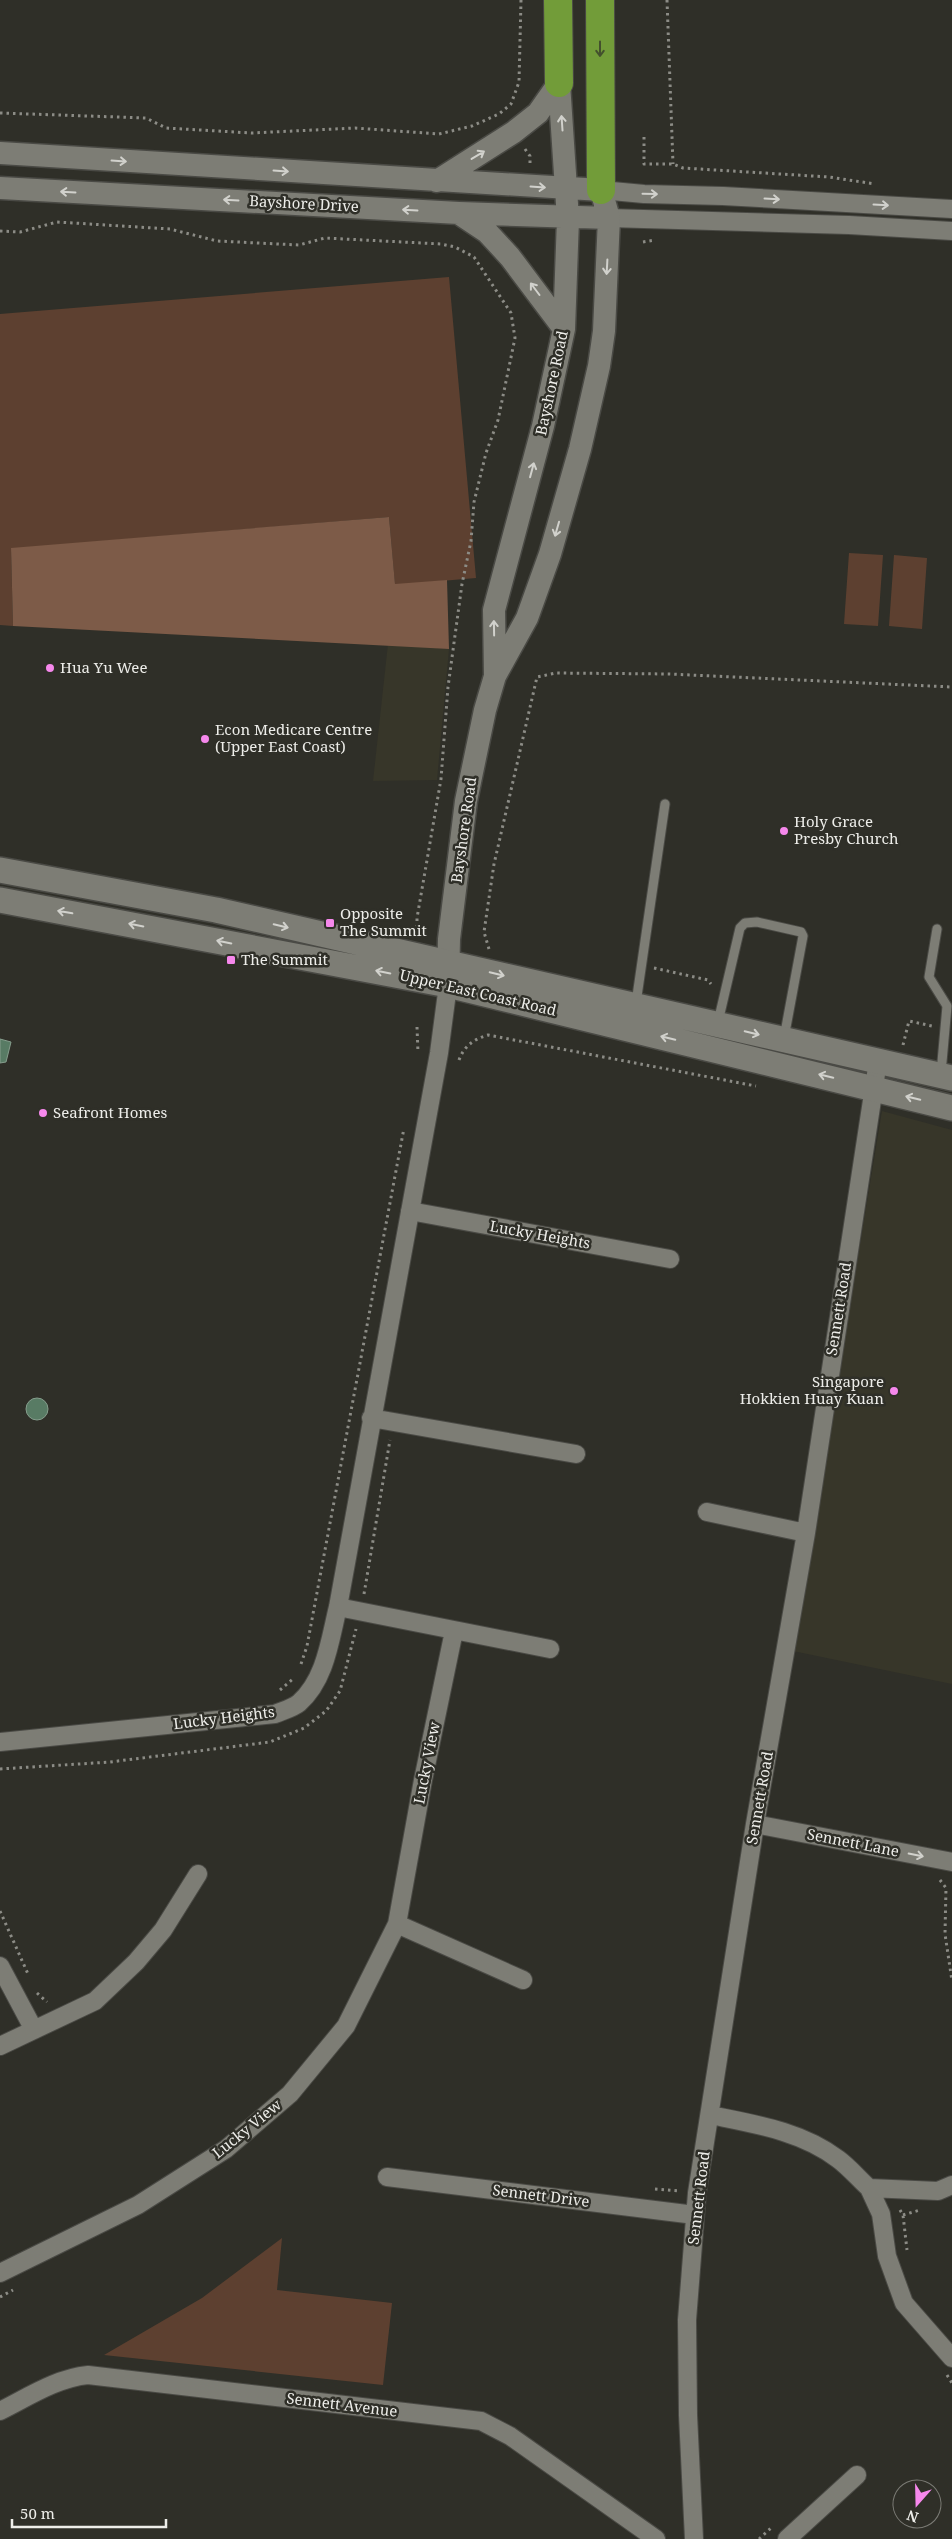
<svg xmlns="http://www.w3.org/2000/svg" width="952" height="2539" font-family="'Noto Serif',serif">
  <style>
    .built { fill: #373629 }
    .green { fill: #5d4030 }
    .forest { fill: #7d5b48 }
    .water { fill: #587b64; stroke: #859d8c }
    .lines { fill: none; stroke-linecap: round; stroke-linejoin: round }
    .service-casing { stroke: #4a4a45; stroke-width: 11 }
    .minor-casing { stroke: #4a4a45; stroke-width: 20 }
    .tertiary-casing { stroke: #4a4a45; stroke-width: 25 }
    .secondary-casing { stroke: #4a4a45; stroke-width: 28 }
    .motorway-casing { stroke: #4a4a45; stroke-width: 30 }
    .path { stroke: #8c8c86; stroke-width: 3; stroke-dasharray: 2.5 4; stroke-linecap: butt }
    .service { stroke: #7d7d75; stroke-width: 9 }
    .minor { stroke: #7d7d75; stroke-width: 18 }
    .tertiary { stroke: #7d7d75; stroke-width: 22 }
    .secondary { stroke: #7d7d75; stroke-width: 25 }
    .motorway { stroke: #729c39; stroke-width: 28 }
    .oneway { stroke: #43502d }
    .oneway2 { stroke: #d1d1cc }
    .poi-dot { fill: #f688ec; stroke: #2f2f28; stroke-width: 2 }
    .labels { text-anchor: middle; stroke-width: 5; stroke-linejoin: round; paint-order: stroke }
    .street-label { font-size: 15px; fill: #edede9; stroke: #2f2f28 }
    .poi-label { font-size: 15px; fill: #edede9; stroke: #2f2f28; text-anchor: start }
  </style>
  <rect width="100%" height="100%" fill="#2f2f28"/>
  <path class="built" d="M388 644 449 649 437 780 373 781Z
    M882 1111 952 1130V1684L793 1651Z"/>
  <path class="green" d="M449 277 476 578 395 585 389 517 11 549 13 626 0 625V314Z
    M849 553 883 555 878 626 844 624Z
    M894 555 927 558 922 629 889 626Z
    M282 2238 277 2290 392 2303 383 2385 104 2355 202 2298Z"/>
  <path class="forest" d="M389 517 395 584 447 580 449 649 13 626 11 548Z"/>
  <path class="water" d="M0 1039 11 1042 6 1062 0 1063Z
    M26 1409a11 11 0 1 1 22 0a11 11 0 1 1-22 0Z"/>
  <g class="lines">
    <g class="service-casing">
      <path id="service" d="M937 929 929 977 947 1006 941 1073
        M636 1003 665 804
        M718 1022 740 928 745 923 757 922 801 932 803 936 784 1038"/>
    </g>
    <g class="minor-casing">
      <path id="minor" d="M601 190 644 194 723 196 952 209
        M609 218 849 225 952 231
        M410 1211 670 1259
        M371 1418 576 1454
        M707 1512 806 1533
        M338 1607 550 1649
        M0 1742 275 1714C282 1711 293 1708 299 1703 326 1679 330 1639 338 1607L439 1053 448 985
        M755 1824 952 1862
        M397 1924 523 1980
        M0 1966 34 2030
        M0 2046 95 2001 136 1962 163 1930 198 1874
        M710 2115C754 2124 801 2131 838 2159 849 2167 859 2179 869 2188L938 2191 952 2185
        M387 2177 695 2215
        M869 2188 881 2214 887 2256 904 2303 952 2358
        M0 2273 138 2205 226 2149 290 2094 346 2026 397 1924 423 1780 454 1631
        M0 2411C28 2397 57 2378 88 2375L481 2421 510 2436 656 2539
        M694 2539 688 2415 687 2320 697 2193 755 1824 806 1533 878 1061
        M787 2539 857 2475"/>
    </g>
    <g class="tertiary-casing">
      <path id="tertiary" d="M0 153 601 190 609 218 604 331 599 366 580 449 550 554 527 618 495 676 485 710 466 801 449 939 448 982
        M437 181 514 132 538 113 559 83
        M0 188 459 213 609 218
        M460 214 487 232 510 257 564 329
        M495 675 494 610 543 426 564 329 568 219 559 83"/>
    </g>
    <g class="secondary-casing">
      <path id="secondary" d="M0 870 216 910 952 1078
        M0 900 448 985 952 1108"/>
    </g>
    <g class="motorway-casing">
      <path id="motorway" d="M558 0 559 83
        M600 0 601 190"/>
    </g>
    <path class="path" d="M667 0 673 164
      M0 113 146 118 166 128 251 133 355 128 439 134 472 126 499 114 511 104 519 82 521 0
      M644 137V164H673L683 168 829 177 875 184
      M525 149 530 156V166
      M0 231 20 232 57 222 170 229 217 241 299 245 325 238 441 244 455 247 474 257 511 313 515 338 498 420 486 453 474 502 471 541 462 584 448 687 441 779 417 918V932
      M643 242 655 240
      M489 949 484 932 494 864 537 677 556 673 669 674 952 687
      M654 968 708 980 711 984
      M417 1027 418 1053
      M903 1045 909 1021 932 1026
      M459 1060C464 1046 474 1039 488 1035L756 1086
      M364 1594 390 1440
      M301 1664 307 1646 404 1128
      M280 1690 294 1678
      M0 1769 110 1762 270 1742 304 1728 326 1711 340 1691 356 1629
      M940 1880 946 1888 945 1934 952 1981
      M0 1911 28 1974
      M37 1993 47 2002
      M655 2189 679 2191
      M900 2210 903 2215 907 2250
      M903 2215 920 2210
      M0 2297 13 2290
      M947 2375 952 2383
      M759 2539 771 2528"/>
    <use href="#service" class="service"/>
    <use href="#minor" class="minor"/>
    <use href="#tertiary" class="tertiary"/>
    <use href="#secondary" class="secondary"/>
    <use href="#motorway" class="motorway"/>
  </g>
  <defs><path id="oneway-shaft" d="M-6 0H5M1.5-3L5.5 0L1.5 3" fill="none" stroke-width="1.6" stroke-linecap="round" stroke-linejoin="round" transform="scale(1.25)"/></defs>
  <use class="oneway" href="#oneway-shaft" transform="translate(600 49) rotate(90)"/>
  <g class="oneway2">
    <use href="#oneway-shaft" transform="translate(562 123) rotate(-94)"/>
    <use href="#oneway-shaft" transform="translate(478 155) rotate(-31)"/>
    <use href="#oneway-shaft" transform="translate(119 161) rotate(4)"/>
    <use href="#oneway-shaft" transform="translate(281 171) rotate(4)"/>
    <use href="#oneway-shaft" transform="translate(538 187) rotate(4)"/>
    <use href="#oneway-shaft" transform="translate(68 192) rotate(-177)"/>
    <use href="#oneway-shaft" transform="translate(650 194) rotate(1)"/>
    <use href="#oneway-shaft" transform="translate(772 199) rotate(3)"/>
    <use href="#oneway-shaft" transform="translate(231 200) rotate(-177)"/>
    <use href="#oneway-shaft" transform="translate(881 205) rotate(3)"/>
    <use href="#oneway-shaft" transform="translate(410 210) rotate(-177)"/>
    <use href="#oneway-shaft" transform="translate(607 267) rotate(93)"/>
    <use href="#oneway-shaft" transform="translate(535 289) rotate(-127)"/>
    <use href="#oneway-shaft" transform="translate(532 470) rotate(-75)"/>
    <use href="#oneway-shaft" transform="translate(557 529) rotate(106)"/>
    <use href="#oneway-shaft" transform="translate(494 628) rotate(-91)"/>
    <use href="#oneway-shaft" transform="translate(65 912) rotate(-170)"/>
    <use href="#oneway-shaft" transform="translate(136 925) rotate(-169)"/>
    <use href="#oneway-shaft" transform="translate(281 926) rotate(13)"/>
    <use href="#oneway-shaft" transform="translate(224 942) rotate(-169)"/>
    <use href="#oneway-shaft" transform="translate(383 972) rotate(-169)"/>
    <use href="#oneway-shaft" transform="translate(497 974) rotate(13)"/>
    <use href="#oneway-shaft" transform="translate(752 1033) rotate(13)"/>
    <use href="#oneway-shaft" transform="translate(668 1038) rotate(-166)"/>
    <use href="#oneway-shaft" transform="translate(826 1076) rotate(-166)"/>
    <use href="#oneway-shaft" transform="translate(913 1098) rotate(-166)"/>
    <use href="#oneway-shaft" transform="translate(916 1855) rotate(11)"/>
  </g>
  <g class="poi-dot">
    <circle cx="50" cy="668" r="5"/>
    <circle cx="205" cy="739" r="5"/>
    <circle cx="784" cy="831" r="5"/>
    <rect x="325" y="918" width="10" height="10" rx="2.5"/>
    <rect x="226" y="955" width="10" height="10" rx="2.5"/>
    <circle cx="43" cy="1113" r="5"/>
    <circle cx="894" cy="1391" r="5"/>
  </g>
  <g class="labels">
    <g class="street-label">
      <text transform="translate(304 204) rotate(3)" y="5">Bayshore Drive</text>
      <text transform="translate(552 383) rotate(-78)" y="5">Bayshore Road</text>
      <text transform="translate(464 830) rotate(-82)" y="5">Bayshore Road</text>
      <text transform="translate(478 993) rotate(13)" y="5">Upper East Coast Road</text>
      <text transform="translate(540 1235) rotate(10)" y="5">Lucky Heights</text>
      <text transform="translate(839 1309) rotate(-81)" y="5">Sennett Road</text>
      <text transform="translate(224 1718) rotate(-7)" y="5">Lucky Heights</text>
      <text transform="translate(427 1763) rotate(-79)" y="5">Lucky View</text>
      <text transform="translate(760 1798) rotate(-80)" y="5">Sennett Road</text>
      <text transform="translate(853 1843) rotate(11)" y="5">Sennett Lane</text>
      <text transform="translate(247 2129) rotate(-39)" y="5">Lucky View</text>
      <text transform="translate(541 2196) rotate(7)" y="5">Sennett Drive</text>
      <text transform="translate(699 2198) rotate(-83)" y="5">Sennett Road</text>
      <text transform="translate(342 2405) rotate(7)" y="5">Sennett Avenue</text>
    </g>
    <g class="poi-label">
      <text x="60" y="673">Hua Yu Wee</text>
      <text x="215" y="735">Econ Medicare Centre<tspan x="215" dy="17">(Upper East Coast)</tspan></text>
      <text x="794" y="827">Holy Grace<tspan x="794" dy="17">Presby Church</tspan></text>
      <text x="340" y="919">Opposite<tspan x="340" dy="17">The Summit</tspan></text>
      <text x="241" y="965">The Summit</text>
      <text x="53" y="1118">Seafront Homes</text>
      <text x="884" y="1387" text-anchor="end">Singapore<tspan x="884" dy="17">Hokkien Huay Kuan</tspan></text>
    </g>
  </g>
  <g transform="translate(917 2504) rotate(200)"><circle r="24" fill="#2f2f28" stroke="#7b7b75"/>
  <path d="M0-4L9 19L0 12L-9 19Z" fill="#f688ec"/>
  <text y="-8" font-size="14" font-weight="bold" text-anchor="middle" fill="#edede9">N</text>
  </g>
  <path d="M12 2519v8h154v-8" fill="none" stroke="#edede9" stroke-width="2.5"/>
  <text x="20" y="2519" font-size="15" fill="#edede9" stroke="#2f2f28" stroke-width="4" paint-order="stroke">50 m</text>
</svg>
